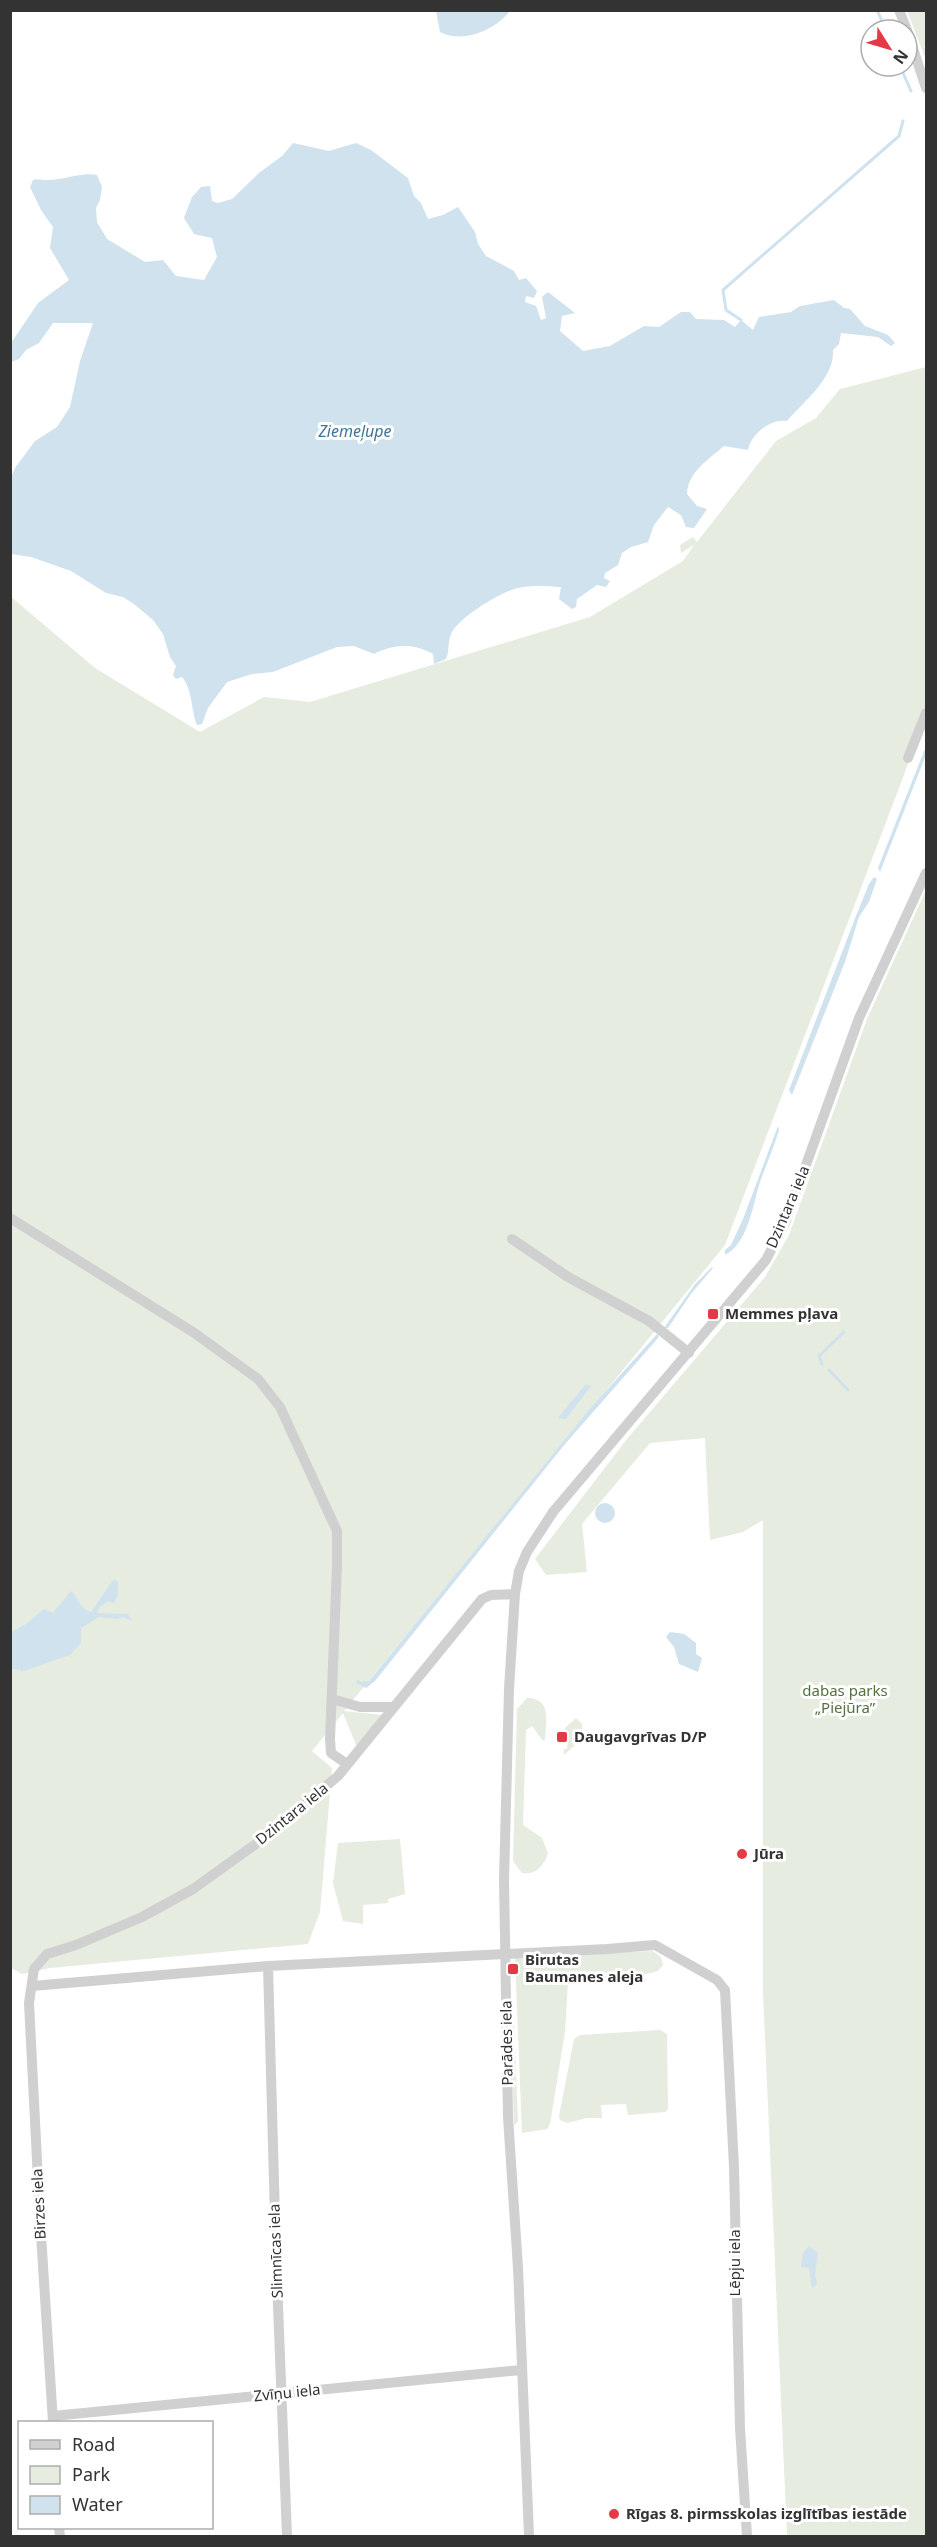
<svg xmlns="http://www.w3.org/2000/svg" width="937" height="2547" font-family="'Noto Sans',sans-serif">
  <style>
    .green { fill: #e6ecdf }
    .water { fill: #cfe2ee }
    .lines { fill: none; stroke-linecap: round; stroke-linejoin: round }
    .stream { stroke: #cfe2ee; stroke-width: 3 }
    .minor { stroke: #d0d0d0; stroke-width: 10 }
    .poi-dot { fill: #e63946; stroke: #fff; stroke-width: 2 }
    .labels { text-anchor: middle; stroke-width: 6; stroke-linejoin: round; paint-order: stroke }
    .street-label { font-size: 15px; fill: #333; stroke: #fff }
    .poi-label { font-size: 15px; font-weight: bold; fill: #333; stroke: #fff; text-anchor: start }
    .park-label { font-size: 15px; fill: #56703f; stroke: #fff }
    .water-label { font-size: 16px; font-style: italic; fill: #3f7597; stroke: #fff }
  </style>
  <rect width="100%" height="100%" fill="#fff"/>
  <path class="green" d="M907 11H926V60Z
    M926 367V717L725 1245 344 1711 382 1715 357 1747 343 1713 312 1751 332 1768 320 1912 308 1944 50 1968 22 1974 11 1968 10 596 95 668 200 732 264 697 310 702 590 617 683 561 694 545 681 553 680 545 693 537 697 542 776 441 816 418 840 389Z
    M926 890V2536H787L763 1992V1520L743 1532 710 1540 705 1438 650 1443 582 1524 587 1572 546 1575 535 1559 627 1439 765 1277 789 1235 867 1019Z
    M527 1698C552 1698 546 1722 545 1740L543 1741 532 1726 526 1730 523 1825 542 1838 548 1853C544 1866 536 1875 522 1873L513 1861 517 1709Z
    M576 1718 582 1724V1739L564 1755V1749H567L568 1741H565V1728Z
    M400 1839 405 1894 388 1899V1903L363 1905V1924L343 1921 333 1883 338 1843Z
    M653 1951 661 1957 663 1965 658 1971 647 1974 568 1981 565 2032 550 2124 547 2129 522 2133 515 1957Z
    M514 2019 518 2121 514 2126 511 2036Z
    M660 2030 667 2034 668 2109 665 2112 628 2115 626 2104 601 2105 602 2118H587L567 2123 560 2120 559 2116 574 2039 580 2035Z"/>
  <path class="water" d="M436 11V10L510 11C495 30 463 44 440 32Z
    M293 143 329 151 356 143 371 150 408 178 414 196 421 203 428 219 443 215 458 207 475 232 478 244 486 256 514 271 519 280 526 278 537 291 534 298 526 296 525 302 536 306 541 320 546 318 542 297 548 292 575 313 562 316 560 331 583 351 610 346 644 326 659 327 681 312H690L696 319 724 320 735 327 741 320 753 330 759 317 791 312 800 306 834 300 844 308 850 309 865 326 888 335 895 343 891 346 878 337 841 333 839 344 833 350C835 378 803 402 787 421 771 418 751 434 748 450L724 446C708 460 688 472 687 494L697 506 707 509 694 528 686 527 681 515 668 507 654 525 648 542 631 547 622 553 618 565 605 573 604 578 610 581 606 587 597 585 577 599 576 607 572 609 559 599 561 587C544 586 525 584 509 591 493 597 461 617 452 632 447 641 450 650 446 659L434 664 433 654C413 643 394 644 374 654L354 646 337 647 273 672 252 674 227 682 208 708 202 724 197 725C191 711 193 690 182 677L176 679 173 675 176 666 170 657 163 634 153 620 134 604 123 597 106 593 71 571 31 557 11 554V478L15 468 35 441 57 427 70 407 80 361 93 323H53L39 343 26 350 19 359 11 362V343L38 303 69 280 50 248 53 227 41 210 30 187 33 180C38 179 42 180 48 180 65 180 81 172 97 175L102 187 100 200 96 208 97 222 107 239 145 262 163 260 176 276 204 280 217 257 212 238 194 234 184 218 192 197 201 187 210 186 212 201 218 203 232 199 259 173 282 156Z
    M926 746V755L880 872 878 868Z
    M874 877 877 879 869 902 859 917 845 962 792 1095 789 1090 856 916 869 884Z
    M778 1126 779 1130C774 1147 767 1163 761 1179 753 1202 749 1243 725 1255V1250L731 1245 743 1219Z
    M712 1267 713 1268 691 1294 668 1328H664L695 1284Z
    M657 1334 659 1337 565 1444 375 1681 366 1688 356 1683 357 1679 361 1682 369 1681 588 1411Z
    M585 1385 591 1386 566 1419 558 1418Z
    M595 1513a10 10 0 1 1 20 0a10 10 0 1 1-20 0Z
    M114 1579 118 1582V1595L114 1603 108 1601 99 1608 97 1613 128 1614 132 1621 123 1617 117 1619 99 1617 81 1628V1643L70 1655 21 1672V1670L11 1669V1632L26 1624 44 1609 53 1613 71 1591C79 1598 79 1609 91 1612Z
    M670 1632 684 1634 696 1643V1654L702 1658 698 1672 679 1664 674 1647 666 1637Z
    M809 2246 818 2253 815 2275 817 2284 812 2288 809 2268 801 2267 803 2253Z"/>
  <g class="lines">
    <path class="stream" d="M877 10 886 30
      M900 66 911 91
      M741 320 726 310 723 290 899 136 903 121
      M822 1364 819 1356 844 1332
      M829 1370 848 1390"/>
    <path class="minor" d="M899 10 907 30
      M907 30 926 88
      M908 758 926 713
      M10 1218 193 1332 258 1379 280 1407 337 1531V1566L330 1739 331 1753 347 1764
      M512 1239 568 1277 649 1321 689 1353
      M332 1699 360 1707H392
      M268 1966 276 2254 287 2536
      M32 1986 268 1966 607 1949 655 1945 717 1980 725 1990 734 2167 740 2428 747 2536
      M53 2416 521 2370
      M53 2422 40 2219 29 2003 34 1969 47 1954 76 1945 142 1917 193 1889 267 1836 338 1776 482 1599 491 1595 515 1594
      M59 2528 60 2536
      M529 2536 518 2268 508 2117 504 1880 509 1689 515 1594 519 1571 527 1552 553 1512 766 1260 785 1223 859 1018 926 873"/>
  </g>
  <g class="poi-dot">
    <rect x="707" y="1308" width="12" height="12" rx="3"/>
    <rect x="556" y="1731" width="12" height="12" rx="3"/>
    <circle cx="742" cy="1854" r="6"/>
    <rect x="507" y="1963" width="12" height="12" rx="3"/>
    <circle cx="614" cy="2514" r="6"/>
  </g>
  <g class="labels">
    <g class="street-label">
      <text transform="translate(788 1207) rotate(-67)" y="5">Dzintara iela</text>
      <text transform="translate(292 1814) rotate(-39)" y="5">Dzintara iela</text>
      <text transform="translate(507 2043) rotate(-91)" y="5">Parādes iela</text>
      <text transform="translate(39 2204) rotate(-93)" y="5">Birzes iela</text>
      <text transform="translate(276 2251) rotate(-92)" y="5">Slimnīcas iela</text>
      <text transform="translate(735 2263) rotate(-90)" y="5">Lēpju iela</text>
      <text transform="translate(287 2393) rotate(-6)" y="5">Zvīņu iela</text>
    </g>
    <g class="poi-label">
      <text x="725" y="1319">Memmes pļava</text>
      <text x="574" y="1742">Daugavgrīvas D/P</text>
      <text x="754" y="1859">Jūra</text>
      <text x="525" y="1965">Birutas<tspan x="525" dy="17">Baumanes aleja</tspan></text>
      <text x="626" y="2519">Rīgas 8. pirmsskolas izglītības iestāde</text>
    </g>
    <g class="park-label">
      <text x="845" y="1696">dabas parks<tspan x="845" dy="17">„Piejūra”</tspan></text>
    </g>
    <g class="water-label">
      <text x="355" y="437">Ziemeļupe</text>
    </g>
  </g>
  <rect width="937" height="2547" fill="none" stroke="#333333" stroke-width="24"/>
  <rect x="18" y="2421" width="195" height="108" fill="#ffffff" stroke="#adadad" stroke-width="1.5"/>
  <rect x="30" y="2440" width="30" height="9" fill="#d0d0d0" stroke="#adadad" stroke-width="1.5"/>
  <text x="72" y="2451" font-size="18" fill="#333333">Road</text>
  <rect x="30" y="2466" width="30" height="18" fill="#e6ecdf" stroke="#adadad" stroke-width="1.5"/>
  <text x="72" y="2481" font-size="18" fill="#333333">Park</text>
  <rect x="30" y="2496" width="30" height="18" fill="#cfe2ee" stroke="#adadad" stroke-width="1.5"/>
  <text x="72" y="2511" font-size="18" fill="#333333">Water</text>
  <g transform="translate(889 48) rotate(127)"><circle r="28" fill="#ffffff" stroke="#adadad" stroke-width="1.5"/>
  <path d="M0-4.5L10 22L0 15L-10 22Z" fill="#e63946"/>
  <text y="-9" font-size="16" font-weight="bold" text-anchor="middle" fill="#333333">N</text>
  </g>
</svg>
